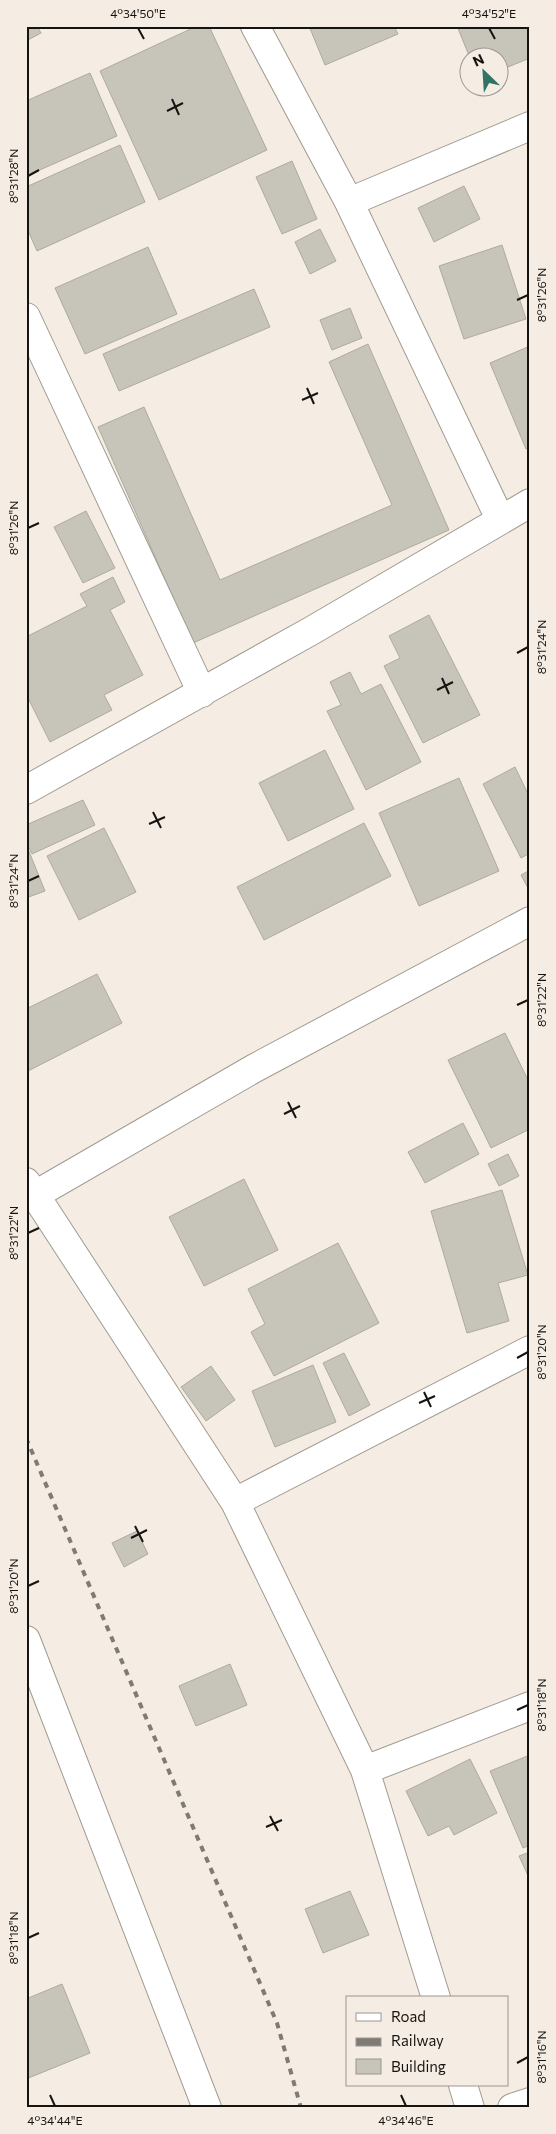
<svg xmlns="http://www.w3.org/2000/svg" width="556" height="2134" font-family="Commissioner,sans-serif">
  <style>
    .building { fill: #c7c5ba; stroke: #adaaa0 }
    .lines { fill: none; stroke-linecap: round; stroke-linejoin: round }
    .minor-casing { stroke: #a19a91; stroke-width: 30 }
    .minor { stroke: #fff; stroke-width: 28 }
    .rail { stroke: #7e7a74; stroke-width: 4; stroke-dasharray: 6 6; stroke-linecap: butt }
    .ticks { fill: none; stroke: #161411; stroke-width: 2 }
    .neatline { fill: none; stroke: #161411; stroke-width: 2 }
    .ticks-label { font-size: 12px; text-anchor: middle; fill: #161411 }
  </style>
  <rect width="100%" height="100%" fill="#f5ede4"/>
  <path class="building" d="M26 26H37L41 33 26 41Z
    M197 26H209L267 150 159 200 100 71Z
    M309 26H394L398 34 325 65Z
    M457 26H530V58L498 71V58H470Z
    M90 73 117 136 26 176V101Z
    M120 145 145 202 37 251 26 226V187Z
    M292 161 317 219 282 234 256 177Z
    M464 186 480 219 434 242 418 208Z
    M320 229 336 261 310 274 295 242Z
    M502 245 526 319 464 339 439 266Z
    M148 247 177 314 85 354 55 288Z
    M254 289 270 327 119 391 103 354Z
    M350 308 362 338 332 350 320 320Z
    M368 344 449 530 193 643 98 427 144 407 220 580 392 505 329 362Z
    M530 346V447L526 449 490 363Z
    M86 511 115 568 83 583 54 527Z
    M113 577 125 602 110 610 143 675 104 695 112 710 50 742 26 694V637L87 606 80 594Z
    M429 615 480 715 423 743 384 666 400 658 389 636Z
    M350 672 361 694 381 684 421 762 366 790 327 711 341 705 330 682Z
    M325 750 354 809 288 841 259 783Z
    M515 767 530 798V853L521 858 483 784Z
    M459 778 499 871 419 906 379 813Z
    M83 800 95 825 32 854 26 841V825Z
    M364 823 391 876 264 940 237 887Z
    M104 828 136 892 79 920 47 856Z
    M26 844 45 891 26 898Z
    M530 870V892L521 875Z
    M97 974 122 1023 26 1072V1009Z
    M505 1033 530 1084V1129L491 1148 448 1060Z
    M463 1123 479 1154 425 1183 408 1152Z
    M508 1154 519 1176 499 1186 488 1164Z
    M244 1179 278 1250 204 1286 169 1217Z
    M502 1190 528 1275 498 1283 509 1321 467 1333 431 1211Z
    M338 1243 379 1323 274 1376 251 1332 265 1324 248 1289Z
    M344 1353 370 1405 349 1416 323 1363Z
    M313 1365 336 1422 275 1447 252 1391Z
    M211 1366 235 1400 206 1421 181 1387Z
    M137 1531 148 1554 124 1567 112 1543Z
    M230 1664 247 1705 196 1726 179 1686Z
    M530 1755V1845L523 1848 490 1771Z
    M470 1759 497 1813 454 1835 449 1826 428 1836 406 1791Z
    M530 1852V1880L519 1856Z
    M350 1891 369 1935 323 1953 305 1909Z
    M62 1984 90 2053 26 2079V1999Z"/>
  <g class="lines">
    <g class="minor-casing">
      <path id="minor" d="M255 26 349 202 500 519
        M349 202 530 126
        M26 317 202 693
        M26 790 311 631 530 503
        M26 1182 35 1195 253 1069 530 921
        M35 1195 235 1502 530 1350
        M235 1502 365 1770 436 1998
        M26 1640 207 2108
        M365 1770 530 1706
        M463 2085 470 2108
        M512 2108 530 2102"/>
    </g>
    <use href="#minor" class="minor"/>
    <path class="rail" d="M26 1438 277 2023 301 2108"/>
  </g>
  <path class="ticks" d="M138 28 144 39M489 28 495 39M172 99 179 115M167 111 183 103M28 176 39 170M517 300 528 295M307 388 314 404M302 400 318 393M28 528 39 523M517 653 528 647M442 678 449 694M437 690 453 682M153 812 161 828M149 824 165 817M28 881 39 876M517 1005 528 1000M288 1102 296 1118M284 1114 300 1106M28 1233 39 1228M517 1358 528 1352M424 1392 431 1407M419 1403 435 1396M135 1526 143 1542M131 1538 147 1530M28 1586 39 1581M517 1710 528 1705M270 1816 278 1831M266 1827 282 1820M28 1938 39 1933M517 2063 528 2057M50 2095 55 2106M401 2095 406 2106"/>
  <rect width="556" height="2134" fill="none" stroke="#f5ede4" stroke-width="55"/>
  <rect x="346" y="1996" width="162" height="90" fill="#f5ede4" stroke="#9c9690"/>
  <rect x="356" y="2013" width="25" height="8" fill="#ffffff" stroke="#9c9690"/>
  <text x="391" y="2022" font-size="15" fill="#161411">Road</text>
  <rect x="356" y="2038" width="25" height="8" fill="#7e7a74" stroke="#9c9690"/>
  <text x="391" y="2046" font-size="15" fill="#161411">Railway</text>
  <rect x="356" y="2059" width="25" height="15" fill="#c7c5ba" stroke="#9c9690"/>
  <text x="391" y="2072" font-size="15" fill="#161411">Building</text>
  <g transform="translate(484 72) rotate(335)"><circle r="24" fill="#f5ede4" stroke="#9c9690"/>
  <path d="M0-4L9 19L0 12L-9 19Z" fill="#317466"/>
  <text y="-8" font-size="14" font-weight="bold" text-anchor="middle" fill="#161411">N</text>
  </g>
  <rect x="28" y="28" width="500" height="2078" class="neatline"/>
  <g class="ticks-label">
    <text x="138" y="18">4°34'50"E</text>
    <text x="489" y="18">4°34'52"E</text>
    <text transform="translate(14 176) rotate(-90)" y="4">8°31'28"N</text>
    <text transform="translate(542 295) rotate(-90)" y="4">8°31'26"N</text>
    <text transform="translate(14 528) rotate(-90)" y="4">8°31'26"N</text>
    <text transform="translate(542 647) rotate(-90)" y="4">8°31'24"N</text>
    <text transform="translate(14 881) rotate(-90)" y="4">8°31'24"N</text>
    <text transform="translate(542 1000) rotate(-90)" y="4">8°31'22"N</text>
    <text transform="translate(14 1233) rotate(-90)" y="4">8°31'22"N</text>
    <text transform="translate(542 1352) rotate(-90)" y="4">8°31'20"N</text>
    <text transform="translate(14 1586) rotate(-90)" y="4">8°31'20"N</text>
    <text transform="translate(542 1705) rotate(-90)" y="4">8°31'18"N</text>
    <text transform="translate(14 1938) rotate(-90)" y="4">8°31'18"N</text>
    <text transform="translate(542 2057) rotate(-90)" y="4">8°31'16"N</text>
    <text x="55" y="2125">4°34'44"E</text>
    <text x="406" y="2125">4°34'46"E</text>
  </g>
</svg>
